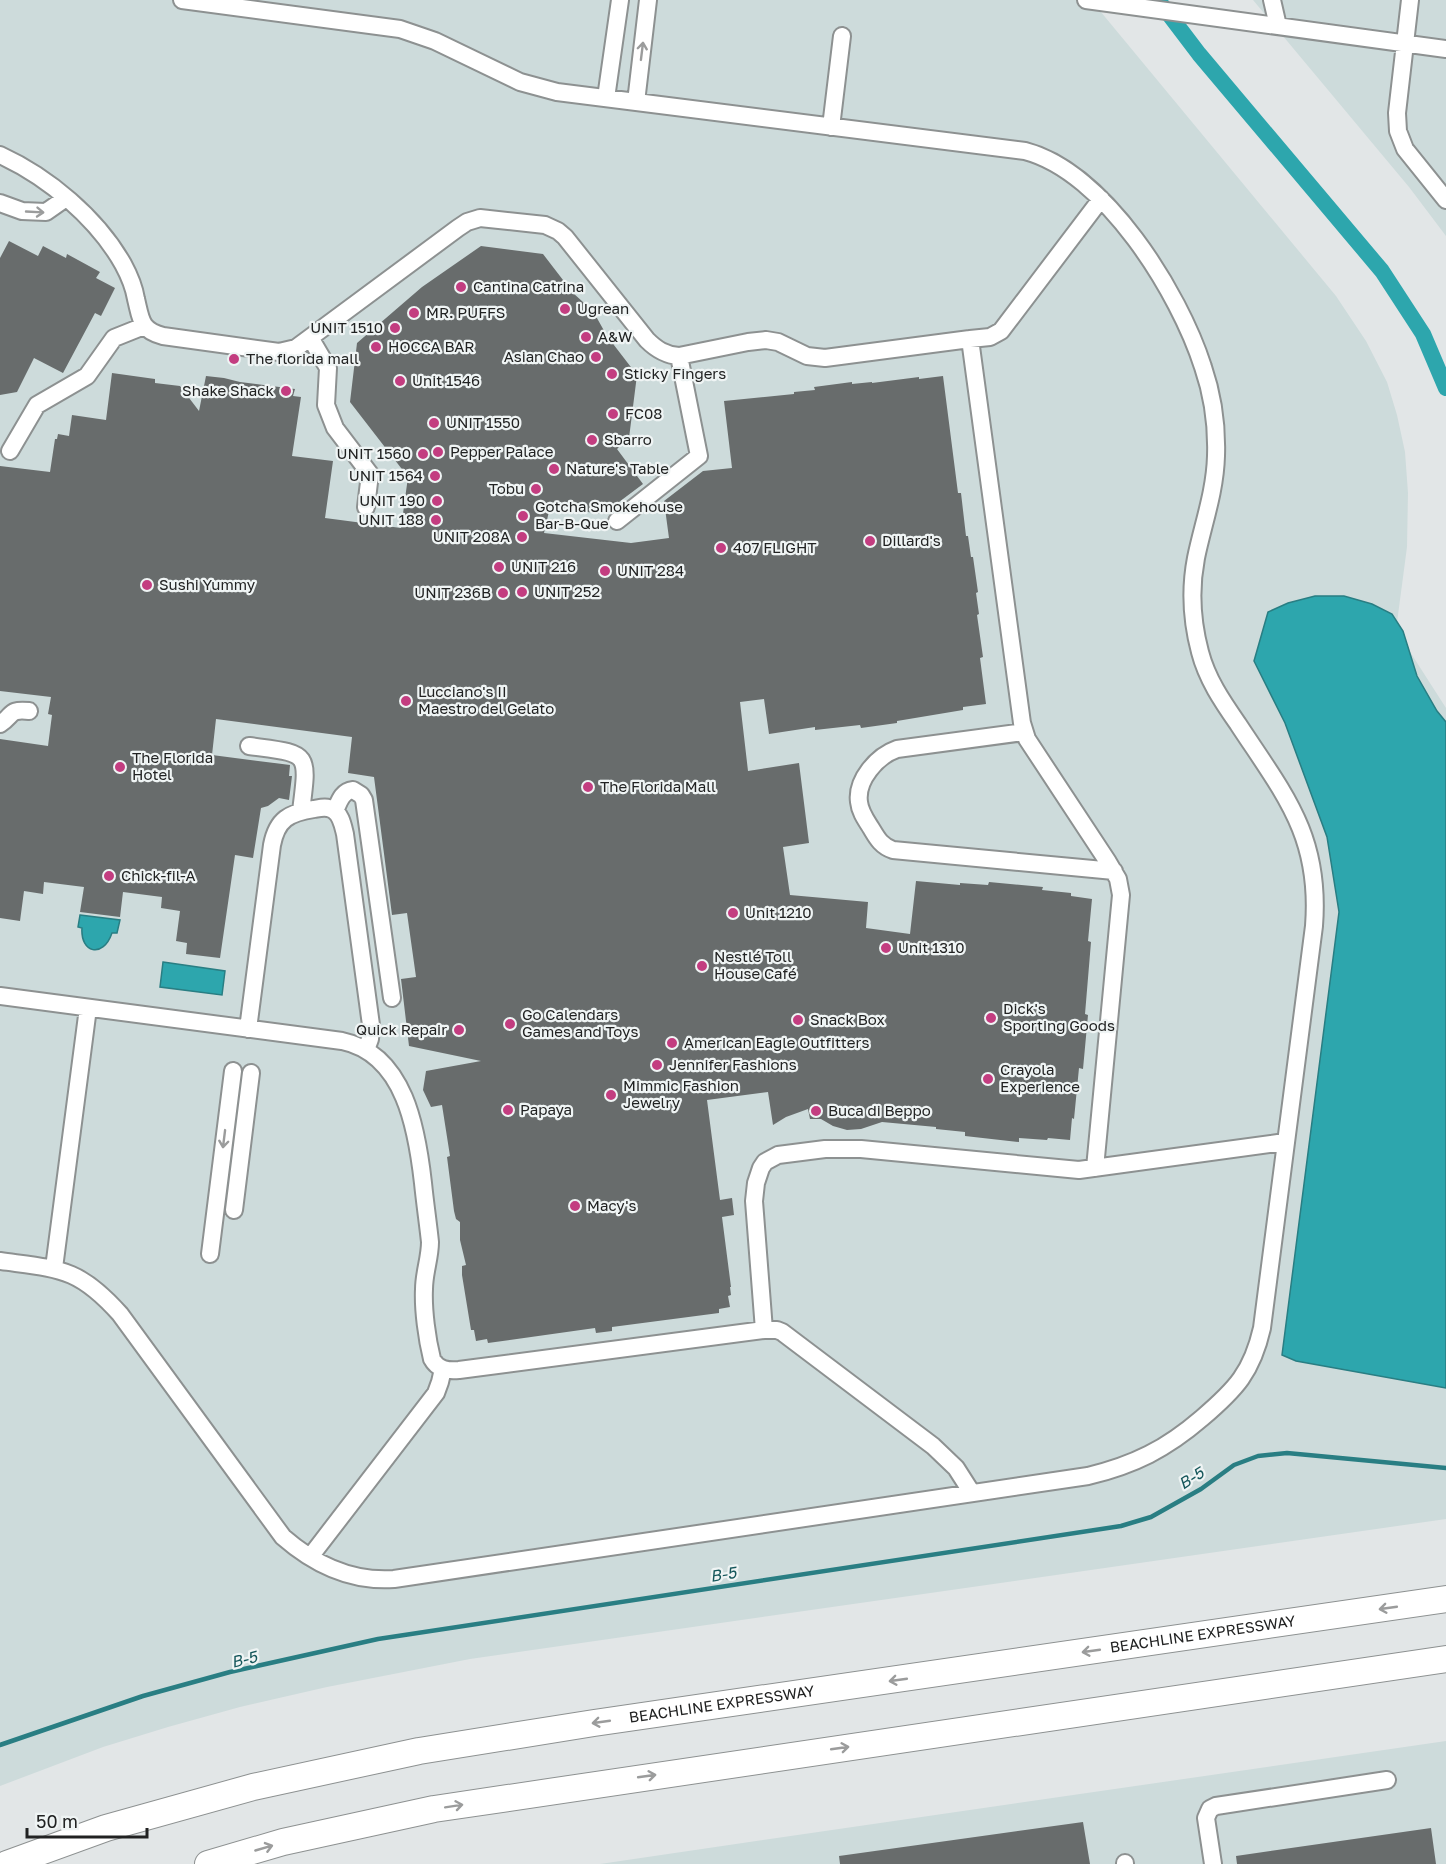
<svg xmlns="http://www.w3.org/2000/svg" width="1446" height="1864" font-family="'Golos Text',sans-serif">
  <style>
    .built { fill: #cddbdb }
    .water { fill: #2da6ad; stroke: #297e83; stroke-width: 1.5 }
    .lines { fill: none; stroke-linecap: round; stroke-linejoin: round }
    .stream { stroke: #297e83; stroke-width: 4.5 }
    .canal { stroke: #2da6ad; stroke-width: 16 }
    .building { fill: #686c6c }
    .minor-casing { stroke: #8d9191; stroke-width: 20 }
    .highway-casing { stroke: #8d9191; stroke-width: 28 }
    .minor { stroke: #fff; stroke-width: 16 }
    .highway { stroke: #fff; stroke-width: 26 }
    .oneway { stroke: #9b9c9c }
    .poi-dot { fill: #c33d80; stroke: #eff4f4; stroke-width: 2 }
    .labels { text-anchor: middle; stroke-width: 4.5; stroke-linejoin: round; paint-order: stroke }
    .poi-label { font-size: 15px; fill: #212222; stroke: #eff4f4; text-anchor: start }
    .street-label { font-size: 15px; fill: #212222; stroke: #eff4f4 }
    .water-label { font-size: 16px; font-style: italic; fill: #16575b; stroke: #eff4f4 }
  </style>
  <rect width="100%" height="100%" fill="#e2e6e7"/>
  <path class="built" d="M0 0H1091L1336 296 1366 341 1387 382 1397 415 1405 452 1408 493 1407 547 1396 630 1446 708V1519L470 1659 327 1687 240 1707 168 1727 103 1747 0 1786Z
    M1253 0H1446V236L1409 187Z
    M1446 1741V1864H600L763 1840Z"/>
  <path class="water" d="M1315 596H1344L1372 604 1392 614 1403 631 1417 676 1437 711 1446 722V1388L1296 1361 1282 1355 1339 912 1327 837 1285 723 1254 661 1268 612 1288 603Z
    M80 915 120 920 117 933H112C103 959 80 953 82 928L78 927Z
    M163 962 225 971 222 995 160 987Z"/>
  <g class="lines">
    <path class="stream" d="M0 1745 143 1696 230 1672 378 1639 1121 1526 1151 1517 1201 1489 1234 1465 1258 1456 1287 1453 1446 1468"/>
    <path class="canal" d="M1158 0 1199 54 1382 271 1423 334 1446 388"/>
  </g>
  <path class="building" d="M9 241 38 256 43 246 66 258 67 254 100 272 96 278 115 288 101 316 95 313 63 373 34 358 17 392 0 395V258Z
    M481 246 543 254 573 293 593 311 607 336 637 375 629 438 617 449 643 484 603 514 550 507 544 533 631 543 669 538 664 501 703 471 732 468 724 401 794 394V392L815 390 814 387 852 382V384L872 382V383L919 377V379L943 376 958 493H961L966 536H968L971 557H973L978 592 976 593 979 614 977 615 983 657 980 658 986 704 963 707V710L897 721V723L861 728 860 725 815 730V727L769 734 764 699 740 702 748 771 799 763 809 843 783 847 790 895 868 902 866 928 910 934 916 881 960 885V883L988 885 989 882 1043 887 1042 890 1071 893V896L1092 899 1088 941 1091 942 1085 1014 1088 1015 1083 1069 1079 1068 1074 1119 1072 1118 1070 1140 1048 1138 1047 1140 1019 1138V1142L965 1136V1132L936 1129V1127L882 1122 861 1129 847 1130 833 1126 821 1119H810L808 1109 786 1117 773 1125 768 1092 707 1100 720 1200 732 1198 734 1215 722 1217 731 1287H730L731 1295 728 1296 730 1307 719 1309V1313L612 1327V1331L596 1333 595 1328 488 1343 487 1339 476 1341 474 1330H471L462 1275V1266L466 1265 460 1240V1222L456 1219 454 1211 447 1157 450 1156 442 1105 431 1107 423 1090 426 1071 481 1061 409 1046 401 979 416 977 407 913 392 915 374 777 348 773 352 737 216 719 212 755 290 765 289 776H292L289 800 279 798 268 806 261 808 253 858 235 855 220 958 186 954 187 943 176 941 180 911 161 908 162 897 123 892 120 917 80 912 84 887 44 882 43 894 24 891 20 921 0 918V739L48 746 52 715 48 714 51 697 0 691V466L50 472 55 439H57L58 434 69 436 72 415 106 420 112 373 155 379V383L180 386 199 411 206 376 224 378 240 382 295 389 293 396 301 397 292 456 333 461 325 518 401 528 408 477 350 402 357 343 422 287Z
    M1083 1822 1090 1864H840L839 1856Z
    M1431 1828 1436 1864H1237L1236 1856Z"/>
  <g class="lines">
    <g class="minor-casing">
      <path id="minor" d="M1086 0 1446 49
        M1272 0 1278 26
        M1410 0 1397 113 1398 131 1405 149 1446 200
        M606 98 620 0
        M636 102 648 0
        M831 127 842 36
        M0 155C48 177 97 218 123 264 129 275 134 287 136 299 141 319 140 330 163 336L279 352 296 348 458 228 467 222 480 218 545 225 558 231 565 237 647 340C656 349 665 355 679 356L748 342 766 340 778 342 807 356 825 358 970 339
        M0 203 22 211 46 212 66 198
        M311 339 328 368 326 405 335 428 370 474 366 507
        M10 451 37 405 87 376 114 338 144 326
        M617 521 699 456 679 356
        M0 724C14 715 8 709 29 711
        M1024 732 897 749C877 756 856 780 859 802 860 812 866 820 871 828 877 838 881 846 893 850L1114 871
        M249 746C309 754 309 750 301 811
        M335 811C339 802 342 791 353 790L361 795 364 800 392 998
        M0 996 342 1041C405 1054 417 1130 423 1183 425 1203 428 1223 430 1242 430 1258 424 1273 424 1289 423 1310 427 1339 432 1359 438 1370 448 1371 459 1370L764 1330H777L782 1332 933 1446 956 1468 972 1493
        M248 1029 272 845C277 819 289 813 314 809 320 808 327 806 333 810 341 814 343 826 345 834L371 1025 370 1039 366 1050
        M1095 1168 1121 895 1118 879 1108 862 1027 739 1022 723 970 339 990 337 1001 331 1101 199
        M234 1210 251 1073
        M210 1254 233 1071
        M0 1261C59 1269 78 1267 120 1314L283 1537C315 1565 351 1582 394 1579L1088 1476C1134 1465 1166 1449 1202 1418 1236 1389 1252 1372 1262 1328L1314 926C1321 836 1284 794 1238 724 1222 701 1207 679 1200 652 1192 622 1190 589 1196 558 1203 524 1215 492 1216 456 1217 426 1213 396 1203 367 1179 292 1105 172 1025 151L557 92 520 82 435 41 400 29 182 0
        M54 1268 88 1008
        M764 1330 754 1201 756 1183 761 1168 765 1162 778 1155 825 1149H861L1079 1170 1285 1142
        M310 1557 436 1393 440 1382 443 1369
        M1125 1864V1863
        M1213 1864 1206 1818 1210 1809 1216 1806 1387 1780"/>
    </g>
    <g class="highway-casing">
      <g id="highway">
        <path id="s1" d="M7 1864 106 1828 253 1787 419 1751 594 1723 1446 1599"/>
        <path d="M208 1864 283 1842 434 1809 1446 1659"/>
      </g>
    </g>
    <use href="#minor" class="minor"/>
    <use href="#highway" class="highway"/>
  </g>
  <defs><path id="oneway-shaft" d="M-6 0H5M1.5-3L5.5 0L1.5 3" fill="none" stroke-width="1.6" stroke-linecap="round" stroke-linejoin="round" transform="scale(1.5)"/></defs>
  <g class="oneway">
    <use href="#oneway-shaft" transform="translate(642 51) rotate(-83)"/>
    <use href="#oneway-shaft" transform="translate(35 212) rotate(3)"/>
    <use href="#oneway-shaft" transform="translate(224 1139) rotate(97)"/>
    <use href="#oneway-shaft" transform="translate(1388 1608) rotate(172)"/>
    <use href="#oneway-shaft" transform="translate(1091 1651) rotate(172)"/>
    <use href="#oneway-shaft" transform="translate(898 1680) rotate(172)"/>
    <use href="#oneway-shaft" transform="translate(601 1722) rotate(172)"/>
    <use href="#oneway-shaft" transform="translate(840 1748) rotate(-8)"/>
    <use href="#oneway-shaft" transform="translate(647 1776) rotate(-8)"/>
    <use href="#oneway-shaft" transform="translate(454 1806) rotate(-9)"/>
    <use href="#oneway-shaft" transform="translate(264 1848) rotate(-16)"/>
  </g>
  <g class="poi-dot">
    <circle cx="461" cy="287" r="6"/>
    <circle cx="565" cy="309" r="6"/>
    <circle cx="414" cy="313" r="6"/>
    <circle cx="395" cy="328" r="6"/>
    <circle cx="586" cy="337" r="6"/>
    <circle cx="376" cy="347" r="6"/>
    <circle cx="596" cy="357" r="6"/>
    <circle cx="234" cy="359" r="6"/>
    <circle cx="612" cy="374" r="6"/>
    <circle cx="400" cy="381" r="6"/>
    <circle cx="286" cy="391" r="6"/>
    <circle cx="613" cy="414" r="6"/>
    <circle cx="434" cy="423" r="6"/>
    <circle cx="592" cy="440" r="6"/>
    <circle cx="438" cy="452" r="6"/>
    <circle cx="423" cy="454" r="6"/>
    <circle cx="554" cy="469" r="6"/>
    <circle cx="435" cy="476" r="6"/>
    <circle cx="536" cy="489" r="6"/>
    <circle cx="437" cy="501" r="6"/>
    <circle cx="523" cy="516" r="6"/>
    <circle cx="436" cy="520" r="6"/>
    <circle cx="522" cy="537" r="6"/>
    <circle cx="870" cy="541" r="6"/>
    <circle cx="721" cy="548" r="6"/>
    <circle cx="499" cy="567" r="6"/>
    <circle cx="605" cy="571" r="6"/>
    <circle cx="147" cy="585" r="6"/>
    <circle cx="522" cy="592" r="6"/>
    <circle cx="503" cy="593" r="6"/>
    <circle cx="406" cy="701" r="6"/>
    <circle cx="120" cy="767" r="6"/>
    <circle cx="588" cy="787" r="6"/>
    <circle cx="109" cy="876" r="6"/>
    <circle cx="733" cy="913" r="6"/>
    <circle cx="886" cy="948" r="6"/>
    <circle cx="702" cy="966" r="6"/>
    <circle cx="991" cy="1018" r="6"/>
    <circle cx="798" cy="1020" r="6"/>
    <circle cx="510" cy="1024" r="6"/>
    <circle cx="459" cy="1030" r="6"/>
    <circle cx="672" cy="1043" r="6"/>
    <circle cx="657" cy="1065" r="6"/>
    <circle cx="988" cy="1079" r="6"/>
    <circle cx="611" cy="1095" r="6"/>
    <circle cx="508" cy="1110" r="6"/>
    <circle cx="816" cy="1111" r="6"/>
    <circle cx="575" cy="1206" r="6"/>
  </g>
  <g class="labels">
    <g class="poi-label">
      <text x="473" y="292">Cantina Catrina</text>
      <text x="577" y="314">Ugrean</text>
      <text x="426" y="318">MR. PUFFS</text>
      <text x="383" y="333" text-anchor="end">UNIT 1510</text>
      <text x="598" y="342">A&amp;W</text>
      <text x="388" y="352">HOCCA BAR</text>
      <text x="584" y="362" text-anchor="end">Asian Chao</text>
      <text x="246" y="364">The florida mall</text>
      <text x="624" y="379">Sticky Fingers</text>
      <text x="412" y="386">Unit 1546</text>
      <text x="274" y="396" text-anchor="end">Shake Shack</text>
      <text x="625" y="419">FC08</text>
      <text x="446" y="428">UNIT 1550</text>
      <text x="604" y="445">Sbarro</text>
      <text x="450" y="457">Pepper Palace</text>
      <text x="411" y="459" text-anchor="end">UNIT 1560</text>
      <text x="566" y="474">Nature's Table</text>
      <text x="423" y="481" text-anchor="end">UNIT 1564</text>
      <text x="524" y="494" text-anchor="end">Tobu</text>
      <text x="425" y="506" text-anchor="end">UNIT 190</text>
      <text x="535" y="512">Gotcha Smokehouse<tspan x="535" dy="17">Bar-B-Que</tspan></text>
      <text x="424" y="525" text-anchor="end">UNIT 188</text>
      <text x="510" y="542" text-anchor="end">UNIT 208A</text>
      <text x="882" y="546">Dillard's</text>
      <text x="733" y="553">407 FLIGHT</text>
      <text x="511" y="572">UNIT 216</text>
      <text x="617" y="576">UNIT 284</text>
      <text x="159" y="590">Sushi Yummy</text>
      <text x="534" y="597">UNIT 252</text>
      <text x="491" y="598" text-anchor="end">UNIT 236B</text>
      <text x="418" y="697">Lucciano's II<tspan x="418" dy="17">Maestro del Gelato</tspan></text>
      <text x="132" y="763">The Florida<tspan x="132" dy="17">Hotel</tspan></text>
      <text x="600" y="792">The Florida Mall</text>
      <text x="121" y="881">Chick-fil-A</text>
      <text x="745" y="918">Unit 1210</text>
      <text x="898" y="953">Unit 1310</text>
      <text x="714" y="962">Nestlé Toll<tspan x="714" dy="17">House Café</tspan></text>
      <text x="1003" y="1014">Dick's<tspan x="1003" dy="17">Sporting Goods</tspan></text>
      <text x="522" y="1020">Go Calendars<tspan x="522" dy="17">Games and Toys</tspan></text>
      <text x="810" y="1025">Snack Box</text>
      <text x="447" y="1035" text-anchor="end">Quick Repair</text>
      <text x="684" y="1048">American Eagle Outfitters</text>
      <text x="669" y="1070">Jennifer Fashions</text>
      <text x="1000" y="1075">Crayola<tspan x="1000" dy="17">Experience</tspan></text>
      <text x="623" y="1091">Mimmic Fashion<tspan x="623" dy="17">Jewelry</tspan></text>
      <text x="520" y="1115">Papaya</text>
      <text x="828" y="1116">Buca di Beppo</text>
      <text x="587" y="1211">Macy's</text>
    </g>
    <g class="street-label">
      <text dy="5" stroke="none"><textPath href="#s1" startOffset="1220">BEACHLINE EXPRESSWAY</textPath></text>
      <text dy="5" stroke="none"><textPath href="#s1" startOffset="734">BEACHLINE EXPRESSWAY</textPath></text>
    </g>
    <g class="water-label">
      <text transform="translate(1191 1478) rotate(-32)" y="6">B-5</text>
      <text transform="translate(723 1574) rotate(-9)" y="6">B-5</text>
      <text transform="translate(244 1659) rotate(-14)" y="6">B-5</text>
    </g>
  </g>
  <path d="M27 1828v9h120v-9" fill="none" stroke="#212222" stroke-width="3"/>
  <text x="36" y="1828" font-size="18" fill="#212222" stroke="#eff4f4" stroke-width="4.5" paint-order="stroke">50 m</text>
</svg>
